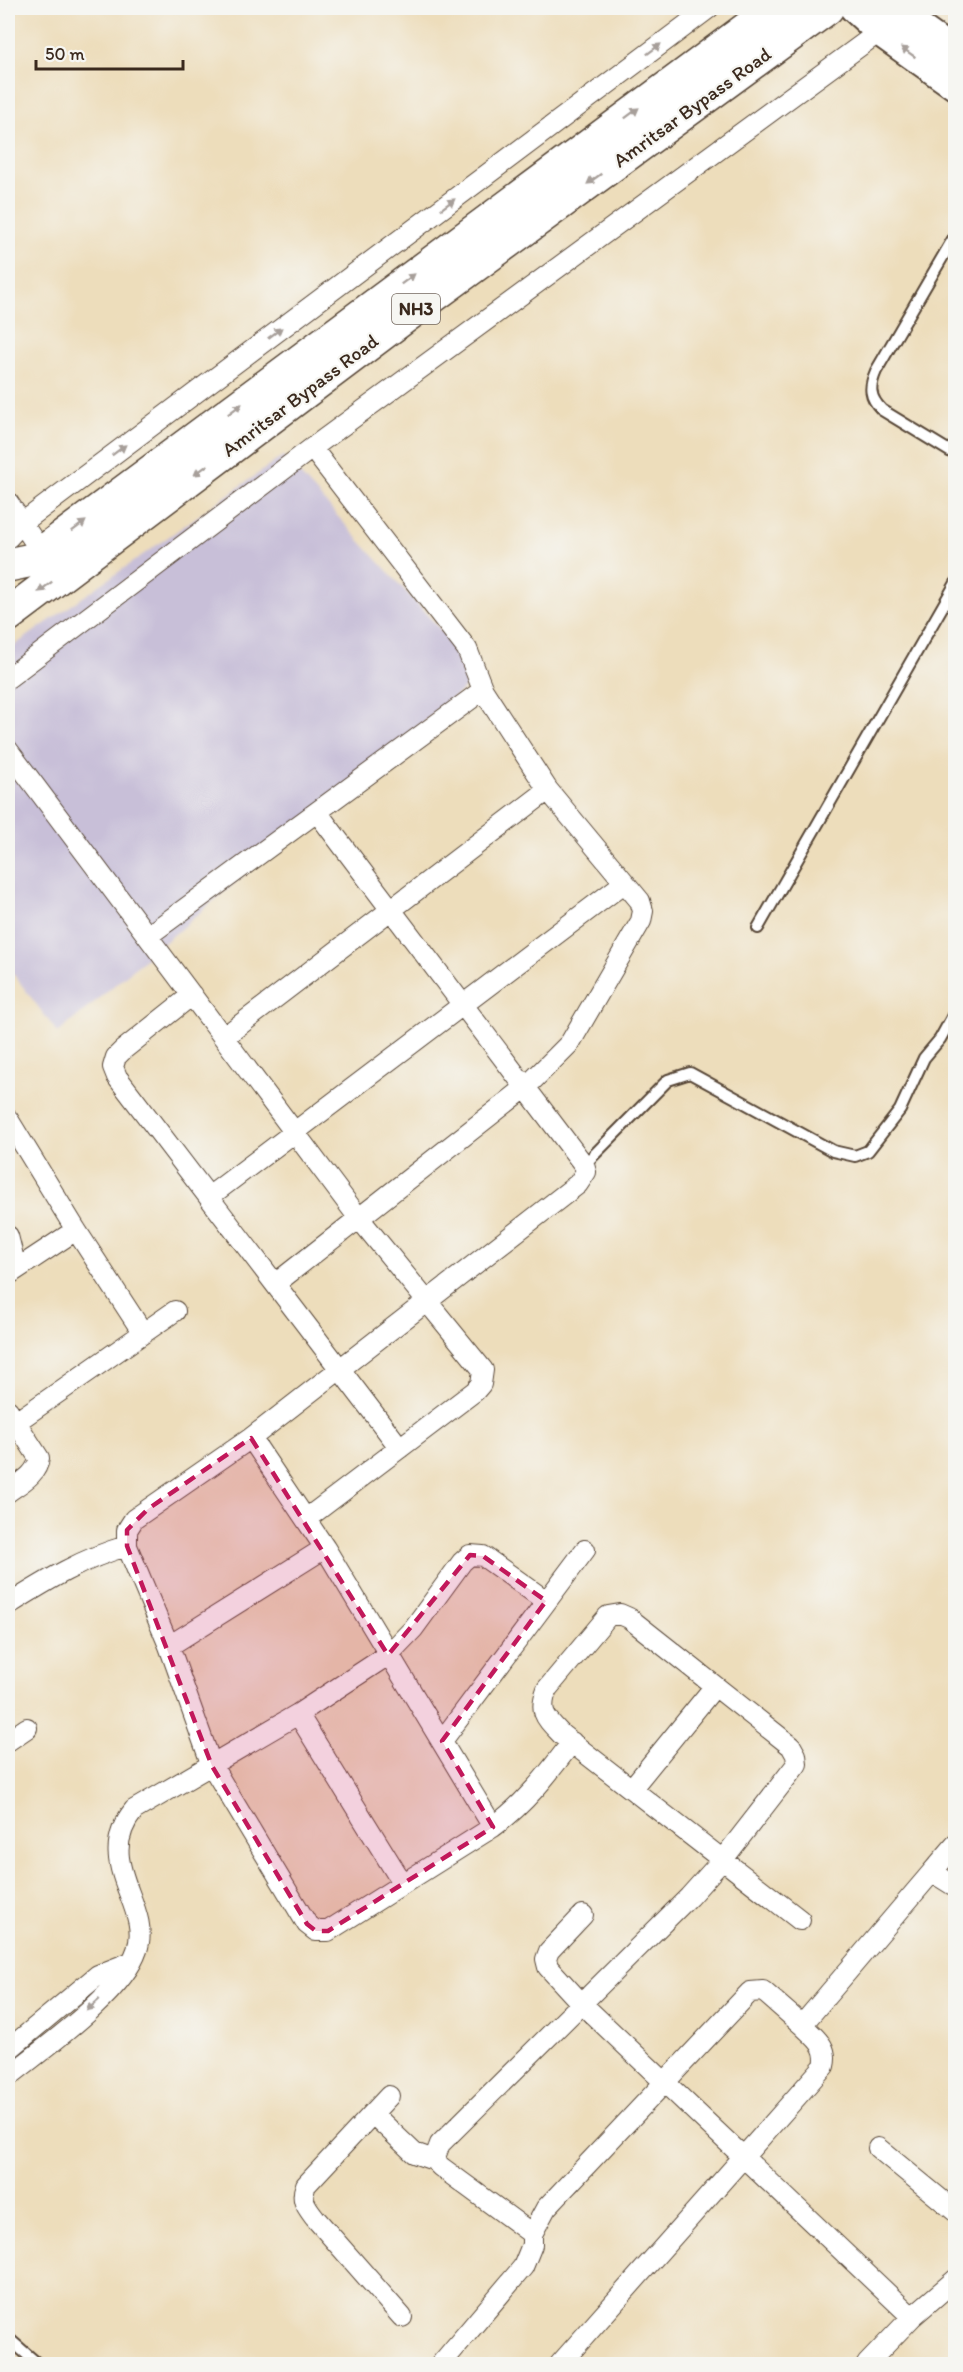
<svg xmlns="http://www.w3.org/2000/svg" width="963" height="2372" font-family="Itim,sans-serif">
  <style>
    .industrial { fill: #c8bfd8 }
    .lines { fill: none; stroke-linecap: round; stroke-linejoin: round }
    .lane-casing { stroke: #564536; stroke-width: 14 }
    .street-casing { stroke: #564536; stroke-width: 22 }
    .secondary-casing { stroke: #564536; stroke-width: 32 }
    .highway-casing { stroke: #564536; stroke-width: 36 }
    .lane { stroke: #fff; stroke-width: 10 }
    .street { stroke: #fff; stroke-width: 20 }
    .secondary { stroke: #fff; stroke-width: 28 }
    .highway { stroke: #fff; stroke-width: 33 }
    .oneway { fill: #a79f9a }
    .marked { fill: #c2185b; fill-opacity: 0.2; stroke: #c2185b; stroke-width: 4.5; stroke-dasharray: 12 8; stroke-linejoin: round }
    .labels { text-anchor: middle; stroke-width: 4.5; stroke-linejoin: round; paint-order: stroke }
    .shield { fill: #f6f6f2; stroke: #73675e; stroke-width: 1.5 }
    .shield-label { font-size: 18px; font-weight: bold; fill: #3b2a1e }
    .street-label { font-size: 20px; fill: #3b2a1e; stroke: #f6f6f2 }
  </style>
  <rect width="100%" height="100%" fill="#f6f6f2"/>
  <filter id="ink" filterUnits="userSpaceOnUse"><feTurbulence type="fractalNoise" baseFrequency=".0167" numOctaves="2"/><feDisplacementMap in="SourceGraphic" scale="12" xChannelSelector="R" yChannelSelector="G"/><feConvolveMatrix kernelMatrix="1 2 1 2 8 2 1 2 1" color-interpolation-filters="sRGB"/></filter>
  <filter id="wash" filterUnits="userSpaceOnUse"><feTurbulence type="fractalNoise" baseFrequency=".008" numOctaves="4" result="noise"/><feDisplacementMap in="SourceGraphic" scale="24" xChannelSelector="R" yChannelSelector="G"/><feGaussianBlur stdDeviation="1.35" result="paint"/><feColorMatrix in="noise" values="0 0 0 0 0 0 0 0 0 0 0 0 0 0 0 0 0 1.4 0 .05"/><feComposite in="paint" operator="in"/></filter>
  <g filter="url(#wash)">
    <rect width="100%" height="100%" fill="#edddbb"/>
    <path class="industrial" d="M283 456 481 674 58 1033 8 967V650Z"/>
  </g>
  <g filter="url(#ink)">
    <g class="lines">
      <g class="lane-casing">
        <path id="lane" d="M956 234 876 371C869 387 869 397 882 410L956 455
          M758 928 956 583
          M584 1165 668 1080 690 1073 833 1151 855 1156 868 1151 900 1110 924 1058 940 1039 956 1010
          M8 2338 38 2364"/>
      </g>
      <g class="street-casing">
        <path id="street" d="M8 502 42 553
          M8 538 22 523 709 8
          M8 678 312 448 890 24
          M8 750 358 1217 483 1370 481 1384 475 1391 306 1519
          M149 935 483 690
          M192 995 123 1050 116 1057 113 1067 117 1077 275 1284 525 1088 570 1043 641 921 643 911 640 901 548 790 483 690 467 649 312 448
          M224 1037 548 790
          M8 1119 76 1230 143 1333
          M210 1196 624 883
          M8 1236 16 1268
          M8 1275 76 1230
          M275 1284 400 1448
          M8 1410 39 1458C37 1475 20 1483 8 1492
          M16 1422 175 1311
          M251 1438 551 1205 578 1184 586 1172 584 1165 317 812
          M8 1605C46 1581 83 1558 127 1546
          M169 1646 325 1548
          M298 1714 403 1884
          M8 1741 27 1728
          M442 1741 585 1550
          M632 1788 715 1686
          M493 1827 325 1548 251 1438 134 1519 127 1530V1546L169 1646 212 1766 307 1924 316 1931H328L493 1827C525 1804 548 1774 572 1742
          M932 1872 956 1844
          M583 1915 549 1951 546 1959 548 1967 581 2003 912 2317 867 2364
          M8 2050 98 1975 131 1962
          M8 2077C44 2048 123 1993 137 1950 153 1905 91 1863 134 1810L298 1714 388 1655 413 1629 462 1562 470 1555 483 1556 546 1601
          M389 2096 306 2185C300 2200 306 2206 315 2218L402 2317
          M373 2114 414 2153 434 2160
          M878 2148 956 2212
          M532 2234 546 2208 750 1992 763 1991 802 2025
          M912 2317 956 2279
          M441 2364 523 2267 532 2245V2234L441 2167 434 2160 440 2144 689 1897 724 1858 797 1764 796 1755 791 1746 629 1618 620 1614 608 1616 547 1689C538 1713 546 1718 562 1735L800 1920
          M560 2364 824 2066C829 2046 815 2038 802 2025L932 1872 956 1887"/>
      </g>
      <g class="secondary-casing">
        <path id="secondary" d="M854 8 880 32 956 86
          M891 8 956 54"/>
      </g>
      <g class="highway-casing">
        <path id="highway" d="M8 565 32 560 42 553 775 8
          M8 615 404 317 827 8"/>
      </g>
      <use href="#lane" class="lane"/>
      <use href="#street" class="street"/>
      <use href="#secondary" class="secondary"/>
      <use href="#highway" class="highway"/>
    </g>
    <defs><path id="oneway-solid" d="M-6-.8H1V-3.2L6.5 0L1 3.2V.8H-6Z" transform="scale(1.5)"/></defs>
    <g class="oneway">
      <use href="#oneway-solid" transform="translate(654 49) rotate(-37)"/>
      <use href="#oneway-solid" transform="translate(908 52) rotate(-145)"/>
      <use href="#oneway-solid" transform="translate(632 113) rotate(-37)"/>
      <use href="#oneway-solid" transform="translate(594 179) rotate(144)"/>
      <use href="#oneway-solid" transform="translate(448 204) rotate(-37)"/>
      <use href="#oneway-solid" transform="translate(408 279) rotate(-37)"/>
      <use href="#oneway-solid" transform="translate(275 333) rotate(-37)"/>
      <use href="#oneway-solid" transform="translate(235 409) rotate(-37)"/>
      <use href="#oneway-solid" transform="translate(119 450) rotate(-37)"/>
      <use href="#oneway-solid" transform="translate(201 470) rotate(143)"/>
      <use href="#oneway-solid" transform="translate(79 526) rotate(-37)"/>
      <use href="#oneway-solid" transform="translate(45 587) rotate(143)"/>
      <use href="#oneway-solid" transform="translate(93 2005) rotate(138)"/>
    </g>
  </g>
  <path class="marked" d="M251 1438 388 1655 470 1555 483 1556 546 1601 442 1741 493 1827 328 1931H316L307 1924 212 1766 127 1546V1530L148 1509Z"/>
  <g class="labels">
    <rect class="shield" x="392" y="294" width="48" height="30" rx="4.5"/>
    <g class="shield-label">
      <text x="416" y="315">NH3</text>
    </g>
    <g class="street-label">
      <text transform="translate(692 107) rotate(-36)" y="7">Amritsar Bypass Road</text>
      <text transform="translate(300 395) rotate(-37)" y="7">Amritsar Bypass Road</text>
    </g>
  </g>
  <rect width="963" height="2372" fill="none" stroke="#f6f6f2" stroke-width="30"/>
  <path d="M36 60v9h147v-9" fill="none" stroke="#3b2a1e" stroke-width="3"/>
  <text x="45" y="60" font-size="18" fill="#3b2a1e" stroke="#f6f6f2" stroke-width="4.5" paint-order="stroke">50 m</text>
</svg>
